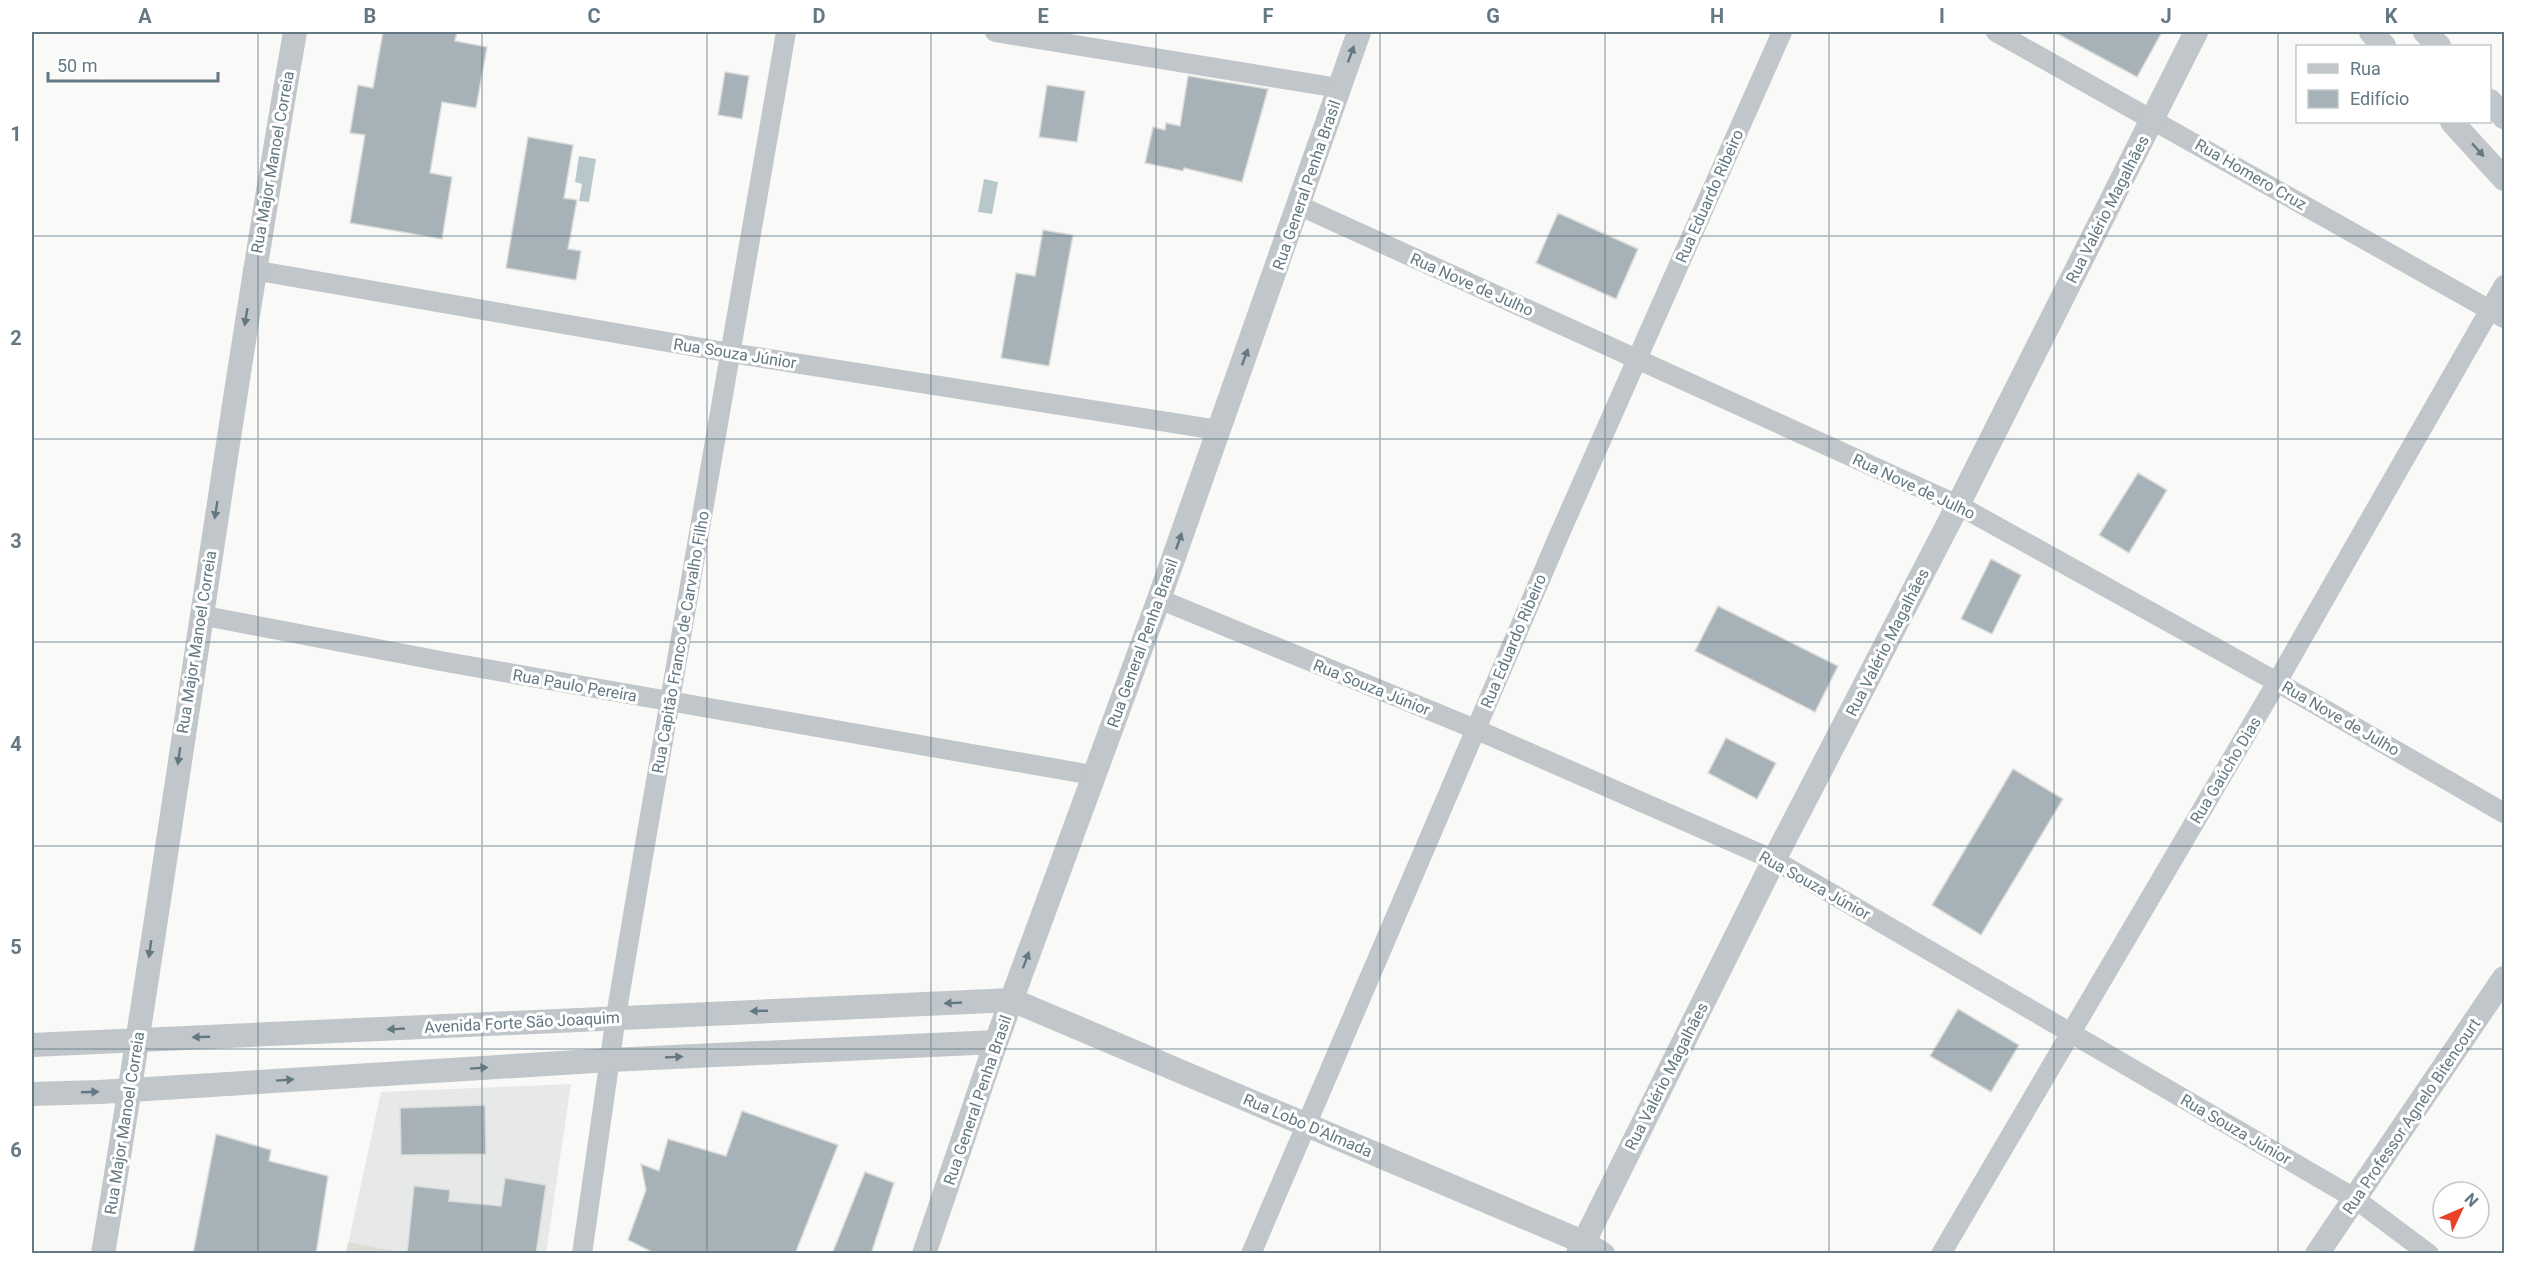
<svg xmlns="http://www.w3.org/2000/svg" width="2536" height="1285" font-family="Roboto,sans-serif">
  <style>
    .built { fill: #e7e9e8 }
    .green { fill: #daded6 }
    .water { fill: #b8c7ca }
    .building { fill: #a6b2b7; stroke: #dbdbd9; stroke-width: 1.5 }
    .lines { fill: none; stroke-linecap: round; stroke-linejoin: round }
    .minor { stroke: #c0c6c9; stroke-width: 20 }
    .tertiary { stroke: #c0c6c9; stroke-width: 24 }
    .oneway { fill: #637883 }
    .grid { fill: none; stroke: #637883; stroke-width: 1.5; stroke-opacity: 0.55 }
    .labels { text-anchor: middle; stroke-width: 6; stroke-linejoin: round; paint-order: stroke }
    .street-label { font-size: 16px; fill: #637883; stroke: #fff }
    .neatline { fill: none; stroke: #637883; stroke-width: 2 }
    .grid-label { font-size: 20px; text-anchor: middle; font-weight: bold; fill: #637883 }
  </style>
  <rect width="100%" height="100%" fill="#f9f9f7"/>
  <path class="built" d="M571 1084 546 1253 346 1254 381 1092Z"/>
  <path class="green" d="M348 1242 405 1253H346Z"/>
  <path class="water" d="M579 156 596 159 589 202 579 201 582 184 575 182Z
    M984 179 998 182 992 214 978 212Z"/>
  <path class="building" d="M383 32H457L455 41 487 47 476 108 442 102 430 173 452 177 442 239 350 223 365 135 350 133 358 85 373 88Z
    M2054 32H2162L2137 77Z
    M725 72 749 76 742 119 718 115Z
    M1188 76 1268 89 1242 182 1184 168 1183 171 1145 163 1153 127 1165 130 1166 123 1180 126Z
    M1047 85 1085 91 1077 142 1039 137Z
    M528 137 573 145 564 198 577 200 568 249 581 251 576 280 506 268Z
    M1558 213 1638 249 1616 299 1536 263Z
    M1043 230 1073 235 1049 366 1001 358 1016 273 1035 276Z
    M2138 473 2167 490 2129 553 2099 535Z
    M1991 559 2021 575 1992 634 1961 619Z
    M1718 606 1838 666 1815 712 1695 651Z
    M1726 738 1776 763 1757 799 1708 773Z
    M2013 769 2063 799 1981 935 1932 905Z
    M1958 1009 2019 1045 1991 1092 1930 1056Z
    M485 1105 486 1154 401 1155 400 1108Z
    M742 1111 838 1145 795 1254H656L628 1240 646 1190 641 1164 659 1171 668 1139 726 1156Z
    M216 1134 271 1150 269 1161 328 1176 316 1254H193Z
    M865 1172 894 1183 871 1254H832Z
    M505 1178 546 1185 536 1254H407L414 1186 450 1190 449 1201 501 1206Z"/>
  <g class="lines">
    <path class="minor" d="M995 32 1339 88
      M1996 32 2504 318
      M1300 206 1958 505 2277 682 2504 813
      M253 270 731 353 1218 430
      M1159 599 1475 729 1774 860 2354 1198 2429 1254
      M200 615 446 662 1092 775
      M582 1254 616 1016 643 856 786 32
      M1251 1254 1560 533 1782 32
      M1941 1254 2277 682 2504 285"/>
    <path class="tertiary" d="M2371 32 2384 46
      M2425 32 2439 46
      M2490 101 2504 117
      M2452 122 2504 179
      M32 1045 1012 1000 1583 1242 1603 1254
      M32 1094 99 1092 610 1060 996 1042
      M103 1254C171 847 224 438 295 32
      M924 1254 996 1042 1159 599 1359 32
      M1578 1254 1774 860 1958 505 2196 32
      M2317 1254 2504 978"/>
  </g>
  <defs><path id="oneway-solid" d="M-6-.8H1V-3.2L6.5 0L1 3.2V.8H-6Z" transform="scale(1.5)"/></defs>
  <g class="oneway">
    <use href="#oneway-solid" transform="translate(1351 54) rotate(-70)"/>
    <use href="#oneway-solid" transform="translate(2478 150) rotate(48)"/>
    <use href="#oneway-solid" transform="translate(246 317) rotate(99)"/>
    <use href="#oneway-solid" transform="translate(1245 357) rotate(-70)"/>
    <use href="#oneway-solid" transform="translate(216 510) rotate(99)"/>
    <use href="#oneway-solid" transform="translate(1179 541) rotate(-71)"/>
    <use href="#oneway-solid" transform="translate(179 756) rotate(98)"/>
    <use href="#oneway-solid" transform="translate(150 949) rotate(98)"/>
    <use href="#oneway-solid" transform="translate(1026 960) rotate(-70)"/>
    <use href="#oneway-solid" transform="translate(953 1003) rotate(177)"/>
    <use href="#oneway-solid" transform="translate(759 1011) rotate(178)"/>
    <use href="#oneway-solid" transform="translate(396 1029) rotate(177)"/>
    <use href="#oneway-solid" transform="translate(201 1037) rotate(178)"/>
    <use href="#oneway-solid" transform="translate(674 1057) rotate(-3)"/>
    <use href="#oneway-solid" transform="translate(479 1068) rotate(-4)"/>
    <use href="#oneway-solid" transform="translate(285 1080) rotate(-4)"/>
    <use href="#oneway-solid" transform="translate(90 1092) rotate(-2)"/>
  </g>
  <path class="grid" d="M258 32V1254M482 32V1254M707 32V1254M931 32V1254M1156 32V1254M1380 32V1254M1605 32V1254M1829 32V1254M2054 32V1254M2278 32V1254M32 236H2504M32 439H2504M32 642H2504M32 846H2504M32 1049H2504"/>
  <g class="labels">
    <g class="street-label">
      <text transform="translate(272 162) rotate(-80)" y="6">Rua Major Manoel Correia</text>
      <text transform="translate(2251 174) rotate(30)" y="6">Rua Homero Cruz</text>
      <text transform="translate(1306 185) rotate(-71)" y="6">Rua General Penha Brasil</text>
      <text transform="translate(1709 196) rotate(-66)" y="6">Rua Eduardo Ribeiro</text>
      <text transform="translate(2107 209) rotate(-63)" y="6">Rua Valério Magalhães</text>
      <text transform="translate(1472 284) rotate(24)" y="6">Rua Nove de Julho</text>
      <text transform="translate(735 353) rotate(9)" y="6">Rua Souza Júnior</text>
      <text transform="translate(1914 486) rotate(25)" y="6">Rua Nove de Julho</text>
      <text transform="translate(1513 641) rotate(-67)" y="6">Rua Eduardo Ribeiro</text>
      <text transform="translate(196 642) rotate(-81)" y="6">Rua Major Manoel Correia</text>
      <text transform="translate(680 642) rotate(-80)" y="6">Rua Capitão Franco de Carvalho Filho</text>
      <text transform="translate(1887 642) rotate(-63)" y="6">Rua Valério Magalhães</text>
      <text transform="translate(1142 643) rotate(-70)" y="6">Rua General Penha Brasil</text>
      <text transform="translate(575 685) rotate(10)" y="6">Rua Paulo Pereira</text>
      <text transform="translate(1372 687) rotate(22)" y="6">Rua Souza Júnior</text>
      <text transform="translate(2341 718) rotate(30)" y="6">Rua Nove de Julho</text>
      <text transform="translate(2225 770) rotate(-59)" y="6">Rua Gaúcho Dias</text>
      <text transform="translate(1815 885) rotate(29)" y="6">Rua Souza Júnior</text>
      <text transform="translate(522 1022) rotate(-3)" y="6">Avenida Forte São Joaquim</text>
      <text transform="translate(1666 1076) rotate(-63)" y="6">Rua Valério Magalhães</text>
      <text transform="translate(977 1100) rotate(-71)" y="6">Rua General Penha Brasil</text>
      <text transform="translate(2411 1116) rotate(-56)" y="6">Rua Professor Agnelo Bitencourt</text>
      <text transform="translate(124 1123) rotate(-81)" y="6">Rua Major Manoel Correia</text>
      <text transform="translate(1308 1125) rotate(23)" y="6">Rua Lobo D'Almada</text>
      <text transform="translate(2236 1129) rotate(30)" y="6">Rua Souza Júnior</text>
    </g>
  </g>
  <rect width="2536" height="1285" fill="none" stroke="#ffffff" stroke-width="66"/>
  <rect x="2296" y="45" width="195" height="78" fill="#ffffff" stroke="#c1c9cd" stroke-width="1.5"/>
  <rect x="2308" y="64" width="30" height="9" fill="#c0c6c9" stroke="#c1c9cd" stroke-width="1.5"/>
  <text x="2350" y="75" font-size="18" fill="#637883">Rua</text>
  <rect x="2308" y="90" width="30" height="18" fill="#a6b2b7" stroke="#c1c9cd" stroke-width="1.5"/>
  <text x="2350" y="105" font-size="18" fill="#637883">Edifício</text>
  <g transform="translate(2461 1210) rotate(46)"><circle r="28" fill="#ffffff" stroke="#c1c9cd" stroke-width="1.5"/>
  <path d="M0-4.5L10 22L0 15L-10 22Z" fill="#ea4226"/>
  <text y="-9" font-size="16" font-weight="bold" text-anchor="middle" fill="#637883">N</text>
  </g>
  <path d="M48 72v9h170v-9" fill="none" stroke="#637883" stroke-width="3"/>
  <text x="57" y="72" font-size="18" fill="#637883" stroke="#ffffff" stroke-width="4.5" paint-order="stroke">50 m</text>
  <rect x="33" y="33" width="2470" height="1219" class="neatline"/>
  <g class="grid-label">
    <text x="145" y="23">A</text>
    <text x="370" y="23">B</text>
    <text x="594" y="23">C</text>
    <text x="819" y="23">D</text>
    <text x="1043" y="23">E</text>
    <text x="1268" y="23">F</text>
    <text x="1493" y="23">G</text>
    <text x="1717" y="23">H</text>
    <text x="1942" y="23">I</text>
    <text x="2166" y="23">J</text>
    <text x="2391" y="23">K</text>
    <text x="16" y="141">1</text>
    <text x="16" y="345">2</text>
    <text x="16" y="548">3</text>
    <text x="16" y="751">4</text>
    <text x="16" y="954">5</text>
    <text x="16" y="1157">6</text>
  </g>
</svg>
